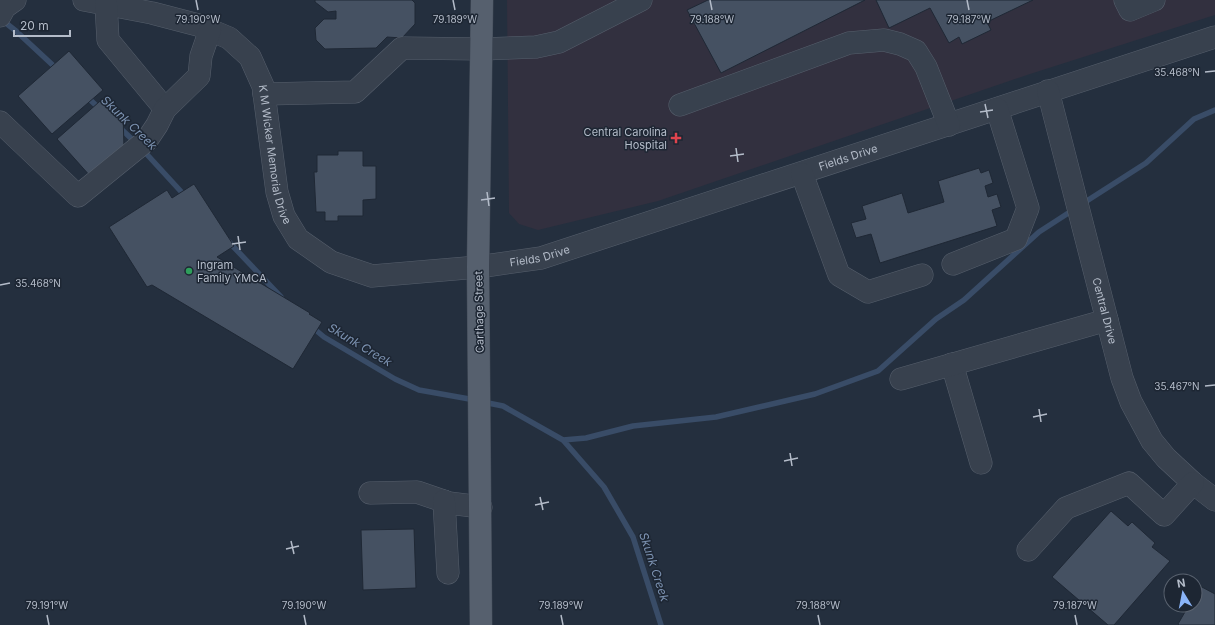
<svg xmlns="http://www.w3.org/2000/svg" width="1215" height="625" font-family="Inter,sans-serif">
  <style>
    .medical { fill: #32303f }
    .lines { fill: none; stroke-linecap: round; stroke-linejoin: round }
    .stream { stroke: #394c67; stroke-width: 5.5 }
    .building { fill: #455162; stroke: #1f2835 }
    .minor-casing { stroke: #565f6c; stroke-width: 23 }
    .major-casing { stroke: #414a57; stroke-width: 23 }
    .minor { stroke: #38414e; stroke-width: 22 }
    .major { stroke: #56606e; stroke-width: 22 }
    .ticks { fill: none; stroke: #b4bcc9; stroke-width: 1.5 }
    .health-dot { fill: #e0444e; stroke: #1d2633; stroke-width: 1.5 }
    .leisure-dot { fill: #2e9e5b; stroke: #1d2633; stroke-width: 1.5 }
    .labels { text-anchor: middle; stroke-width: 3; stroke-linejoin: round; paint-order: stroke }
    .poi-label { font-size: 11px; fill: #b4bcc9; stroke: #1d2633; text-anchor: end }
    .street-label { font-size: 11px; fill: #b4bcc9; stroke: #1d2633 }
    .water-label { font-size: 12px; font-style: italic; fill: #7c92b1; stroke: #1d2633 }
    .ticks-label { font-size: 10px; text-anchor: middle; fill: #b4bcc9; stroke: #1d2633; stroke-width: 3; stroke-linejoin: round; paint-order: stroke }
  </style>
  <rect width="100%" height="100%" fill="#242f3e"/>
  <path class="medical" d="M507 0H1215V15L1030 74 658 201 538 230 519 224 509 213Z"/>
  <g class="lines">
    <path class="stream" d="M2 20 16 31 58 70
      M85 95 101 110
      M119 127 136 143
      M142 149 186 197
      M1082 204 1146 163 1194 119 1215 110
      M228 241 281 297
      M312 327 324 337 395 379 419 390 475 400
      M483 402 503 406 563 440 604 487 633 537 661 625
      M563 440 586 438 633 426 716 417 815 394 878 371 936 319 964 300 1039 232 1073 210"/>
  </g>
  <path class="building" d="M315 0H412L415 3V24L402 38 387 37 376 48 325 49 316 40 315 28 324 19H336V11L328 12 315 2Z
    M708 0H865L721 73 687 10Z
    M876 0H1033L987 22 991 30 962 44 959 37 949 43 930 8 889 28Z
    M69 51 103 90 52 134 18 96Z
    M107 95 123 113 124 148 91 177 57 139Z
    M338 151H363V166H376V199L363 200V216H338V221H325V212H316L314 172H317V155H338Z
    M979 168 981 173 989 170 993 183 985 186 988 197 997 194 1001 207 992 210 997 226 880 263 871 234 856 238 851 223 866 219 862 206 902 193 908 213 944 202 938 181Z
    M194 184 234 246 217 257 310 313 309 314 322 322 293 369 152 285 147 287 109 227 167 190 172 198Z
    M1111 511 1128 526 1132 522 1155 543 1152 547 1170 561 1114 625H1108L1052 577Z
    M414 529 416 588 363 590 361 530Z
    M1200 586 1215 594V625H1179L1178 624 1189 605H1195V594Z"/>
  <g class="lines">
    <g class="minor-casing">
      <g id="minor">
        <path id="s1" d="M84 0 152 13 198 25 229 38 250 57 263 86 277 192 284 216 298 239 331 262 372 276 478 267 541 258 1215 37"/>
        <path d="M1125 0 1130 10 1154 0"/>
        <path d="M106 4 108 40 165 109"/>
        <path d="M0 16 5 7 15 0"/>
        <path id="s2" d="M1048 91 1122 378 1131 402 1152 441 1166 458 1193 483 1215 500"/>
        <path d="M264 94 355 92 402 48 482 49 536 47 559 42 641 0"/>
        <path d="M680 105 849 43 884 40 900 44 916 51 926 67 949 125"/>
        <path d="M0 122 78 196 147 140 157 125 165 109 199 76 201 56 210 30"/>
        <path d="M802 174 839 275 868 292 922 275"/>
        <path d="M953 264 1016 239 1028 208 997 109"/>
        <path d="M952 364 981 463"/>
        <path d="M901 379 1107 320"/>
        <path d="M370 493 417 492 449 503 481 507"/>
        <path d="M444 501 448 573"/>
        <path d="M1028 550 1066 508 1129 483 1164 515 1193 483"/>
      </g>
    </g>
    <g class="major-casing">
      <path id="major" d="M481 625 478 267 482 0"/>
    </g>
    <use href="#minor" class="minor"/>
    <use href="#major" class="major"/>
  </g>
  <path class="ticks" d="M196 0 198 10M453 0 455 10M710 0 712 10M967 0 969 10M1205 72 1215 71M985 104 988 118M980 112 993 110M736 148 738 162M730 156 744 154M487 192 489 206M481 200 495 198M238 236 240 250M232 244 246 242M0 285 10 283M1205 386 1215 385M1039 409 1041 422M1033 417 1047 414M790 453 792 466M784 461 798 458M540 497 543 510M535 505 549 502M291 541 294 554M286 549 299 546M47 615 49 625M304 615 306 625M561 615 563 625M818 615 820 625M1075 615 1077 625"/>
  <path class="health-dot" d="M674 132h4v4h4v4h-4v4h-4v-4h-4v-4h4z"/>
  <circle class="leisure-dot" cx="189" cy="271" r="4"/>
  <g class="labels">
    <g class="poi-label">
      <text x="667" y="136">Central Carolina<tspan x="667" dy="13">Hospital</tspan></text>
      <text x="197" y="269" text-anchor="start">Ingram<tspan x="197" dy="13">Family YMCA</tspan></text>
    </g>
    <g class="street-label">
      <text dy="4" stroke="none"><textPath href="#s1" startOffset="280">K M Wicker Memorial Drive</textPath></text>
      <text dy="4" stroke="none"><textPath href="#s1" startOffset="946">Fields Drive</textPath></text>
      <text dy="4" stroke="none"><textPath href="#s1" startOffset="622">Fields Drive</textPath></text>
      <text dy="4" stroke="none"><textPath href="#s2" startOffset="227">Central Drive</textPath></text>
      <text transform="translate(479 312) rotate(-91)" y="4">Carthage Street</text>
    </g>
    <g class="water-label">
      <text transform="translate(129 123) rotate(44)" y="4">Skunk Creek</text>
      <text transform="translate(360 345) rotate(31)" y="4">Skunk Creek</text>
      <text transform="translate(654 567) rotate(72)" y="4">Skunk Creek</text>
    </g>
  </g>
  <g class="ticks-label">
    <text x="198" y="23">79.190°W</text>
    <text x="712" y="23">79.188°W</text>
    <text x="969" y="23">79.187°W</text>
    <text x="455" y="23">79.189°W</text>
    <text x="1177" y="76">35.468°N</text>
    <text x="38" y="287">35.468°N</text>
    <text x="1177" y="390">35.467°N</text>
    <text x="47" y="609">79.191°W</text>
    <text x="304" y="609">79.190°W</text>
    <text x="561" y="609">79.189°W</text>
    <text x="818" y="609">79.188°W</text>
    <text x="1075" y="609">79.187°W</text>
  </g>
  <g transform="translate(1183 593) rotate(350)"><circle r="19" fill="#1d2633" stroke="#59626f"/>
  <path d="M0-3L7 15L0 10L-7 15Z" fill="#8ab4f8"/>
  <text y="-6" font-size="11" font-weight="bold" text-anchor="middle" fill="#b4bcc9">N</text>
  </g>
  <path d="M14 30v6h56v-6" fill="none" stroke="#b4bcc9" stroke-width="2"/>
  <text x="20" y="30" font-size="12" fill="#b4bcc9" stroke="#1d2633" stroke-width="3" paint-order="stroke">20 m</text>
</svg>
